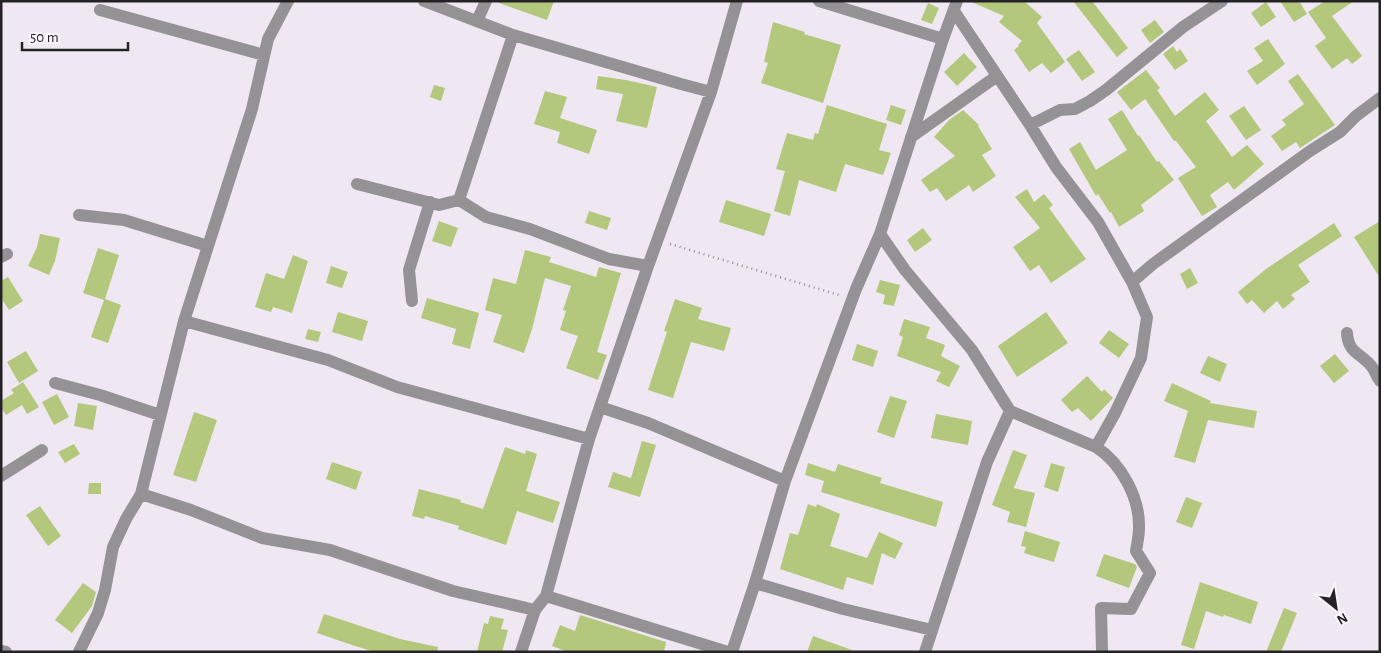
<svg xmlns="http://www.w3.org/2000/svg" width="1381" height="653" font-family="'Alegreya Sans',sans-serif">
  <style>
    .building { fill: #b3c77d }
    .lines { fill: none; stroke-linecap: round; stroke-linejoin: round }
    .path { stroke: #928d94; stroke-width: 2.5; stroke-dasharray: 1 4; stroke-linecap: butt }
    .minor { stroke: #959296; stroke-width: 12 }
  </style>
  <rect width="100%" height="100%" fill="#efe8f2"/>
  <path class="building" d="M499 1H554L547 20 499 3Z
    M969 1H1024L1042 17 1037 23 1065 62 1051 73 1042 63 1029 72 1014 50 1019 46 1018 45 1022 41 999 22 1004 16Z
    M1073 1H1092L1128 48 1117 57Z
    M1280 1H1299L1307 14 1294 22Z
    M1325 1H1354L1332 16 1362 56 1352 64 1347 58 1332 69 1315 46 1326 38 1308 12Z
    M1266 2 1276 17 1261 27 1251 13Z
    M928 3 939 8 932 24 921 20Z
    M1155 20 1164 32 1150 43 1141 30Z
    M773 22 805 32 804 34 841 45 823 103 761 83 768 63 764 62Z
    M1268 39 1285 64 1257 85 1247 71 1263 61 1254 48Z
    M1173 46 1177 52 1180 49 1188 61 1175 70 1163 54Z
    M1079 50 1095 72 1082 81 1066 59Z
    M964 53 977 67 957 86 944 72Z
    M1146 70 1160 88 1157 90 1175 116 1205 92 1219 110 1206 121 1232 157 1247 145 1264 164 1234 190 1228 182 1210 195 1217 207 1202 216 1178 178 1196 167 1176 141H1174L1145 99 1131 110 1117 92Z
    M1298 74 1335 125 1300 148 1296 142 1282 151 1271 136 1286 125 1282 120 1304 104 1288 81Z
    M598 76 626 80 657 87 647 128 616 121 623 94 596 89Z
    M434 85 445 88 441 101 430 97Z
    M545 91 567 97 560 118 597 130 589 154 557 143 560 132 534 124Z
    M827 105 887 124 879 150 891 153 883 175 845 164 836 192 799 180 790 216 774 211 785 171 776 169 787 133 813 140 815 133 818 134Z
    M891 105 906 110 901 125 886 120Z
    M1244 106 1261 130 1246 140 1229 116Z
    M963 110 979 125 978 126 992 149 982 155 996 176 973 192 969 185 946 201 937 188 930 192 921 180 955 156 934 137 949 120Z
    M1122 110 1138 136 1139 135 1157 162 1159 161 1174 180 1141 205 1144 211 1119 227 1111 212 1110 213 1098 194 1096 196 1069 149 1080 142 1096 170 1127 150 1108 119Z
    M1027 189 1034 202 1044 194 1053 205 1049 208 1086 259 1051 283 1039 265 1030 271 1013 247 1040 228 1015 197Z
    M726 200 771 214 764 236 719 222Z
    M589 211 611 218 607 230 585 223Z
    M439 221 458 228 451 247 432 241Z
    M1380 221V278L1354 237Z
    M1334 223 1342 236 1298 265 1310 282 1291 295 1295 299 1283 309 1277 301 1264 313 1252 300 1247 304 1238 292 1266 269Z
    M923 228 932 240 915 252 907 240Z
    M40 234 60 238 55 261 49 275 28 266 37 247Z
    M98 248 119 255 105 299 121 305 108 343 91 337 104 300 83 293Z
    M525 250 551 257 549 262 596 277 599 267 621 273 597 352 607 355 598 380 566 368 578 336 560 330 566 311 563 310 571 286 545 278 532 329 524 353 493 342 502 315 485 310 493 278 516 284Z
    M293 255 308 261 292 313 273 307 271 312 255 307 266 273 284 279Z
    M331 266 348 272 342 288 326 283Z
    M1190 268 1198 283 1187 289 1180 274Z
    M8 277 23 301 9 310 1 298V281Z
    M880 280 900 285 894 306 883 304 885 295 876 292Z
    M427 298 479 313 470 349 452 344 456 329 421 318Z
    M675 299 702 308 698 319 731 328 724 351 691 342 673 398 648 390 667 332 664 331Z
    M338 312 368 321 362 341 332 332Z
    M1046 312 1068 343 1017 377 998 346Z
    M904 319 930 327 926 338 945 345 941 356 960 366 949 387 936 381 941 372 897 356 903 337 899 335Z
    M308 329 321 332 318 342 305 339Z
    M1109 330 1129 344 1119 358 1099 343Z
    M857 344 878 351 873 367 852 360Z
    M26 351 38 371 19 383 7 362Z
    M1335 354 1349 371 1334 383 1320 366Z
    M1208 356 1227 364 1220 382 1200 373Z
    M1087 376 1102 392 1104 389 1113 398 1091 421 1078 408 1072 412 1061 400Z
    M23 382 39 407 27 414 22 405 6 415 1 407V401L14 393 11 390Z
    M1172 383 1211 401 1210 403 1257 411 1254 428 1208 420 1195 463 1174 457 1188 411 1164 401Z
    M57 394 69 417 54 425 42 402Z
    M890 396 907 401 894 438 877 432Z
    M78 403 97 406 93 430 74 426Z
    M194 412 217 420 196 482 173 475Z
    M936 414 972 421 968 445 931 438Z
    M642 441 656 445 640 497 608 487 613 472 631 478Z
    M74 444 80 454 65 463 58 452Z
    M505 447 525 454 526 450 537 454 526 491 560 502 553 523 517 511 506 545 458 529 459 526 425 516 424 519 412 516 419 489 461 500 460 502 483 509Z
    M1013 450 1027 455 1014 488 1035 493 1026 527 1007 522 1010 512 992 505Z
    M332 462 362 472 356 490 326 479Z
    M808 463 835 472 838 464 882 478 880 483 943 502 936 527 821 492 824 481 805 475Z
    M1051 463 1065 467 1058 492 1044 487Z
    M89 483H101V494H88Z
    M1186 497 1202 503 1192 528 1176 522Z
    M808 504 816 507 817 504 840 514 830 546 867 558 879 532 903 543 895 559 882 553 873 585 847 577 843 590 780 569 790 533 798 535Z
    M40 506 61 536 48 546 26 515Z
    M1025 531 1060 542 1054 562 1024 553 1026 547 1021 546Z
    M1104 554 1135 564 1137 567 1129 588 1096 576Z
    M1200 582 1258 602 1251 624 1224 615 1223 617 1206 611 1194 649 1181 645Z
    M83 583 96 592 92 606 72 633 55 620Z
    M1284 608 1297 613 1281 652H1266Z
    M324 614 400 639 438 647 437 652H375L352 645 317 633Z
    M580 615 666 642 664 652H568L552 646 560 625 575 631Z
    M490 616 504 619 501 629 508 630 502 652H477L484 623 488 624Z
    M813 636 852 650 851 652H807Z"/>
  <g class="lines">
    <path class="path" d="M670 244 839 295"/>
    <path class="minor" d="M424 1 513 35 681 84 711 92
      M819 1 943 39
      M100 10 264 55
      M954 11 1030 125 1060 110 1075 109 1090 101 1106 90 1183 27 1222 1
      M477 21 486 1
      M513 35 459 200 486 217 530 229 609 259 648 266
      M1030 125 1056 167 1098 222 1132 282 1153 264 1228 210 1310 151 1340 132 1356 116 1380 98
      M911 137 997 76
      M357 184 439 205 459 200
      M79 215 124 220 208 246
      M880 234 905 270 972 350 1010 411 1096 447C1121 463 1140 498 1139 528 1139 536 1137 544 1136 551L1150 573 1131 609 1101 608 1102 652
      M1 257 7 254
      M412 301 409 270 430 202
      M184 321 252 109 268 39 288 1
      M1347 333C1348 354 1362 353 1372 367 1375 371 1377 377 1380 381
      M55 383 100 395 160 415
      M600 407 648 423 785 481
      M1096 447 1115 413 1141 358 1147 317 1132 282
      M1 476 42 450
      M141 494 184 321 328 360 397 387 589 439
      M755 583 843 609 932 630
      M546 596 728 652
      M535 610 546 596 589 439 648 266 711 92 737 1
      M1 651 6 652
      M79 652 98 613 105 590 113 547 126 519 141 494 191 510 262 538 330 550 453 591 535 610 521 652
      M732 652 755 583 785 481 856 289 880 234 943 39 957 1
      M925 652 987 462 1010 411"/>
  </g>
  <rect width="1381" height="653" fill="none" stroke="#242225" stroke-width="5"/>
  <g transform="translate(1336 608) rotate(150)" stroke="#fcf5ff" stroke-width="4" paint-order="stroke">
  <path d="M0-4L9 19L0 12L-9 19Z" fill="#242225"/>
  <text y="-8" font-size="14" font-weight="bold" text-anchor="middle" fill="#242225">N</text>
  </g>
  <path d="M22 42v8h106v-8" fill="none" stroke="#242225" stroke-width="2.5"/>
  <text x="30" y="42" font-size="15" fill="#242225" stroke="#fcf5ff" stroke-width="4" paint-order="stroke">50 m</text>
</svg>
